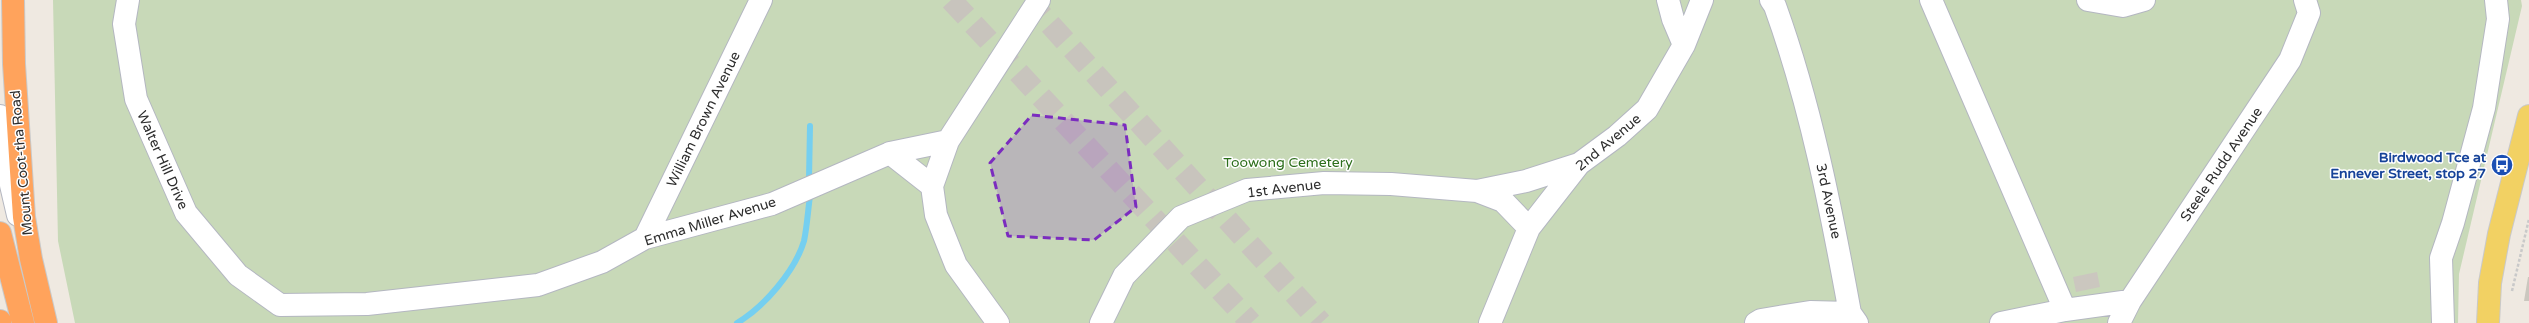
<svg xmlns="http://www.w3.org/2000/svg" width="2529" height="323" font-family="'Varela Round',sans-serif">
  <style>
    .cemetery { fill: #c8d9b8 }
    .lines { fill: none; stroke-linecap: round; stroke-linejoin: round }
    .stream { stroke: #75cff0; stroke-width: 6 }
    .building { fill: #cbc7bf }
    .highway-tunnel { stroke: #c8c4bd; stroke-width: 22; stroke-dasharray: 22 11; stroke-linecap: butt }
    .minor-casing { stroke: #b4b7c1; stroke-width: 24 }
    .major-casing { stroke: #c9c9c9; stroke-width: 24 }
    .highway-casing { stroke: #c9c9c9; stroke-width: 24 }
    .path { stroke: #c9c9c9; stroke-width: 2.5; stroke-dasharray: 3 2; stroke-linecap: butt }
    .minor { stroke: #fff; stroke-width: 22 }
    .major { stroke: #f2d163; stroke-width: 22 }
    .highway { stroke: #ffa35c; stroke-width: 22 }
    .marked { fill: #7b2cbf; fill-opacity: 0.2; stroke: #7b2cbf; stroke-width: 3; stroke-dasharray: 8 5; stroke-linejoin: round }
    .labels { text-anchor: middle; stroke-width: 3; stroke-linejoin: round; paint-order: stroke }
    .street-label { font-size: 14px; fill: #2e2e2e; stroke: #fff }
    .transit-label { font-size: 14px; font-weight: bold; fill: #164399; stroke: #fff; text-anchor: end }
    .park-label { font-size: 14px; fill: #2c6e1b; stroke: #fff }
  </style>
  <rect width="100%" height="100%" fill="#efe9e1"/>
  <path class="cemetery" d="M53 0H2521L2522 6 2459 274 2458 323H75L58 241Z"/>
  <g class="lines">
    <path class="stream" d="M809 179 810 126
      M737 323C764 307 795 271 804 241 807 227 808 210 810 196"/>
  </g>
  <path class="building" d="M2097 272 2100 287 2076 292 2073 277Z
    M2528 277H2529V301H2524Z"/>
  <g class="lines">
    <path class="highway-tunnel" d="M951 0 1251 323
      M1028 0 1321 323"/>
    <g class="minor-casing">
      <path id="minor" d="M128 0 124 24 136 99 186 213 238 275 280 305
        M1668 0 1673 19 1684 45
        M1771 0 1775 6C1811 106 1831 209 1850 313L1857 323
        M1931 0 2065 310
        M2088 0 2123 6 2144 0
        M0 116 11 185 18 215
        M890 153 932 186 948 141 1039 0
        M932 186 936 215 956 265 998 323
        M1529 228 1503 201 1477 191 1526 181 1579 164
        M645 238 761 0
        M280 305 367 304 538 285 602 262 645 238 772 204 890 153 948 141
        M1101 323 1124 276 1181 217 1247 190 1324 183 1391 184 1477 191
        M1490 323 1529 228 1579 164 1617 136 1647 109 1684 45 1702 0
        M1756 323 1761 320 1810 312 1850 313
        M2001 323 2065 310 2130 301
        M2119 323 2130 301 2290 60 2309 13 2305 0
        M2443 323 2441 258 2453 223 2484 108 2498 19 2496 0"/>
    </g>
    <g class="major-casing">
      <path id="major" d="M2488 323 2490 283 2499 234 2529 116"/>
    </g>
    <g class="highway-casing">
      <path id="highway" d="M13 0 14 64 24 217 31 259 46 323
        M0 233 23 323
        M0 321V323"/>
    </g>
    <path class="path" d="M2512 291 2529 219"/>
    <use href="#minor" class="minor"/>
    <use href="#major" class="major"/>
    <use href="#highway" class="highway"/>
  </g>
  <path class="marked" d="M1032 115 1125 125 1136 207 1094 240 1008 236 990 163Z"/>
  <defs>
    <g id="bus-disc" transform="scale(1.15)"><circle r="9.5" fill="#1a4fb4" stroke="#fff"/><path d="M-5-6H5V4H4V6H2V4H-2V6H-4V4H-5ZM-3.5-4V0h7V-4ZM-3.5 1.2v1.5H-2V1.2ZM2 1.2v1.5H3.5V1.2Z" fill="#fff"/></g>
  </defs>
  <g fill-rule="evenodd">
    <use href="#bus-disc" x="2502" y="165"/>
  </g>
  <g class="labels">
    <g class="street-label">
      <text transform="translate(703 119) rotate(-64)" y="5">William Brown Avenue</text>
      <text transform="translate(1608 142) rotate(-40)" y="5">2nd Avenue</text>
      <text transform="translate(163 160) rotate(66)" y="5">Walter Hill Drive</text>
      <text transform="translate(21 163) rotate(-95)" y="5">Mount Coot-tha Road</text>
      <text transform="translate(2221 164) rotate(-56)" y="5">Steele Rudd Avenue</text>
      <text transform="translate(1284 188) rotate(-7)" y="5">1st Avenue</text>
      <text transform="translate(1829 201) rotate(78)" y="5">3rd Avenue</text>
      <text transform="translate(710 221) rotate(-17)" y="5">Emma Miller Avenue</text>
    </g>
    <g class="transit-label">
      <text x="2486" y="162">Birdwood Tce at<tspan x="2486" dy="16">Ennever Street, stop 27</tspan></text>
    </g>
    <g class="park-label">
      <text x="1288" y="167">Toowong Cemetery</text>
    </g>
  </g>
</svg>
